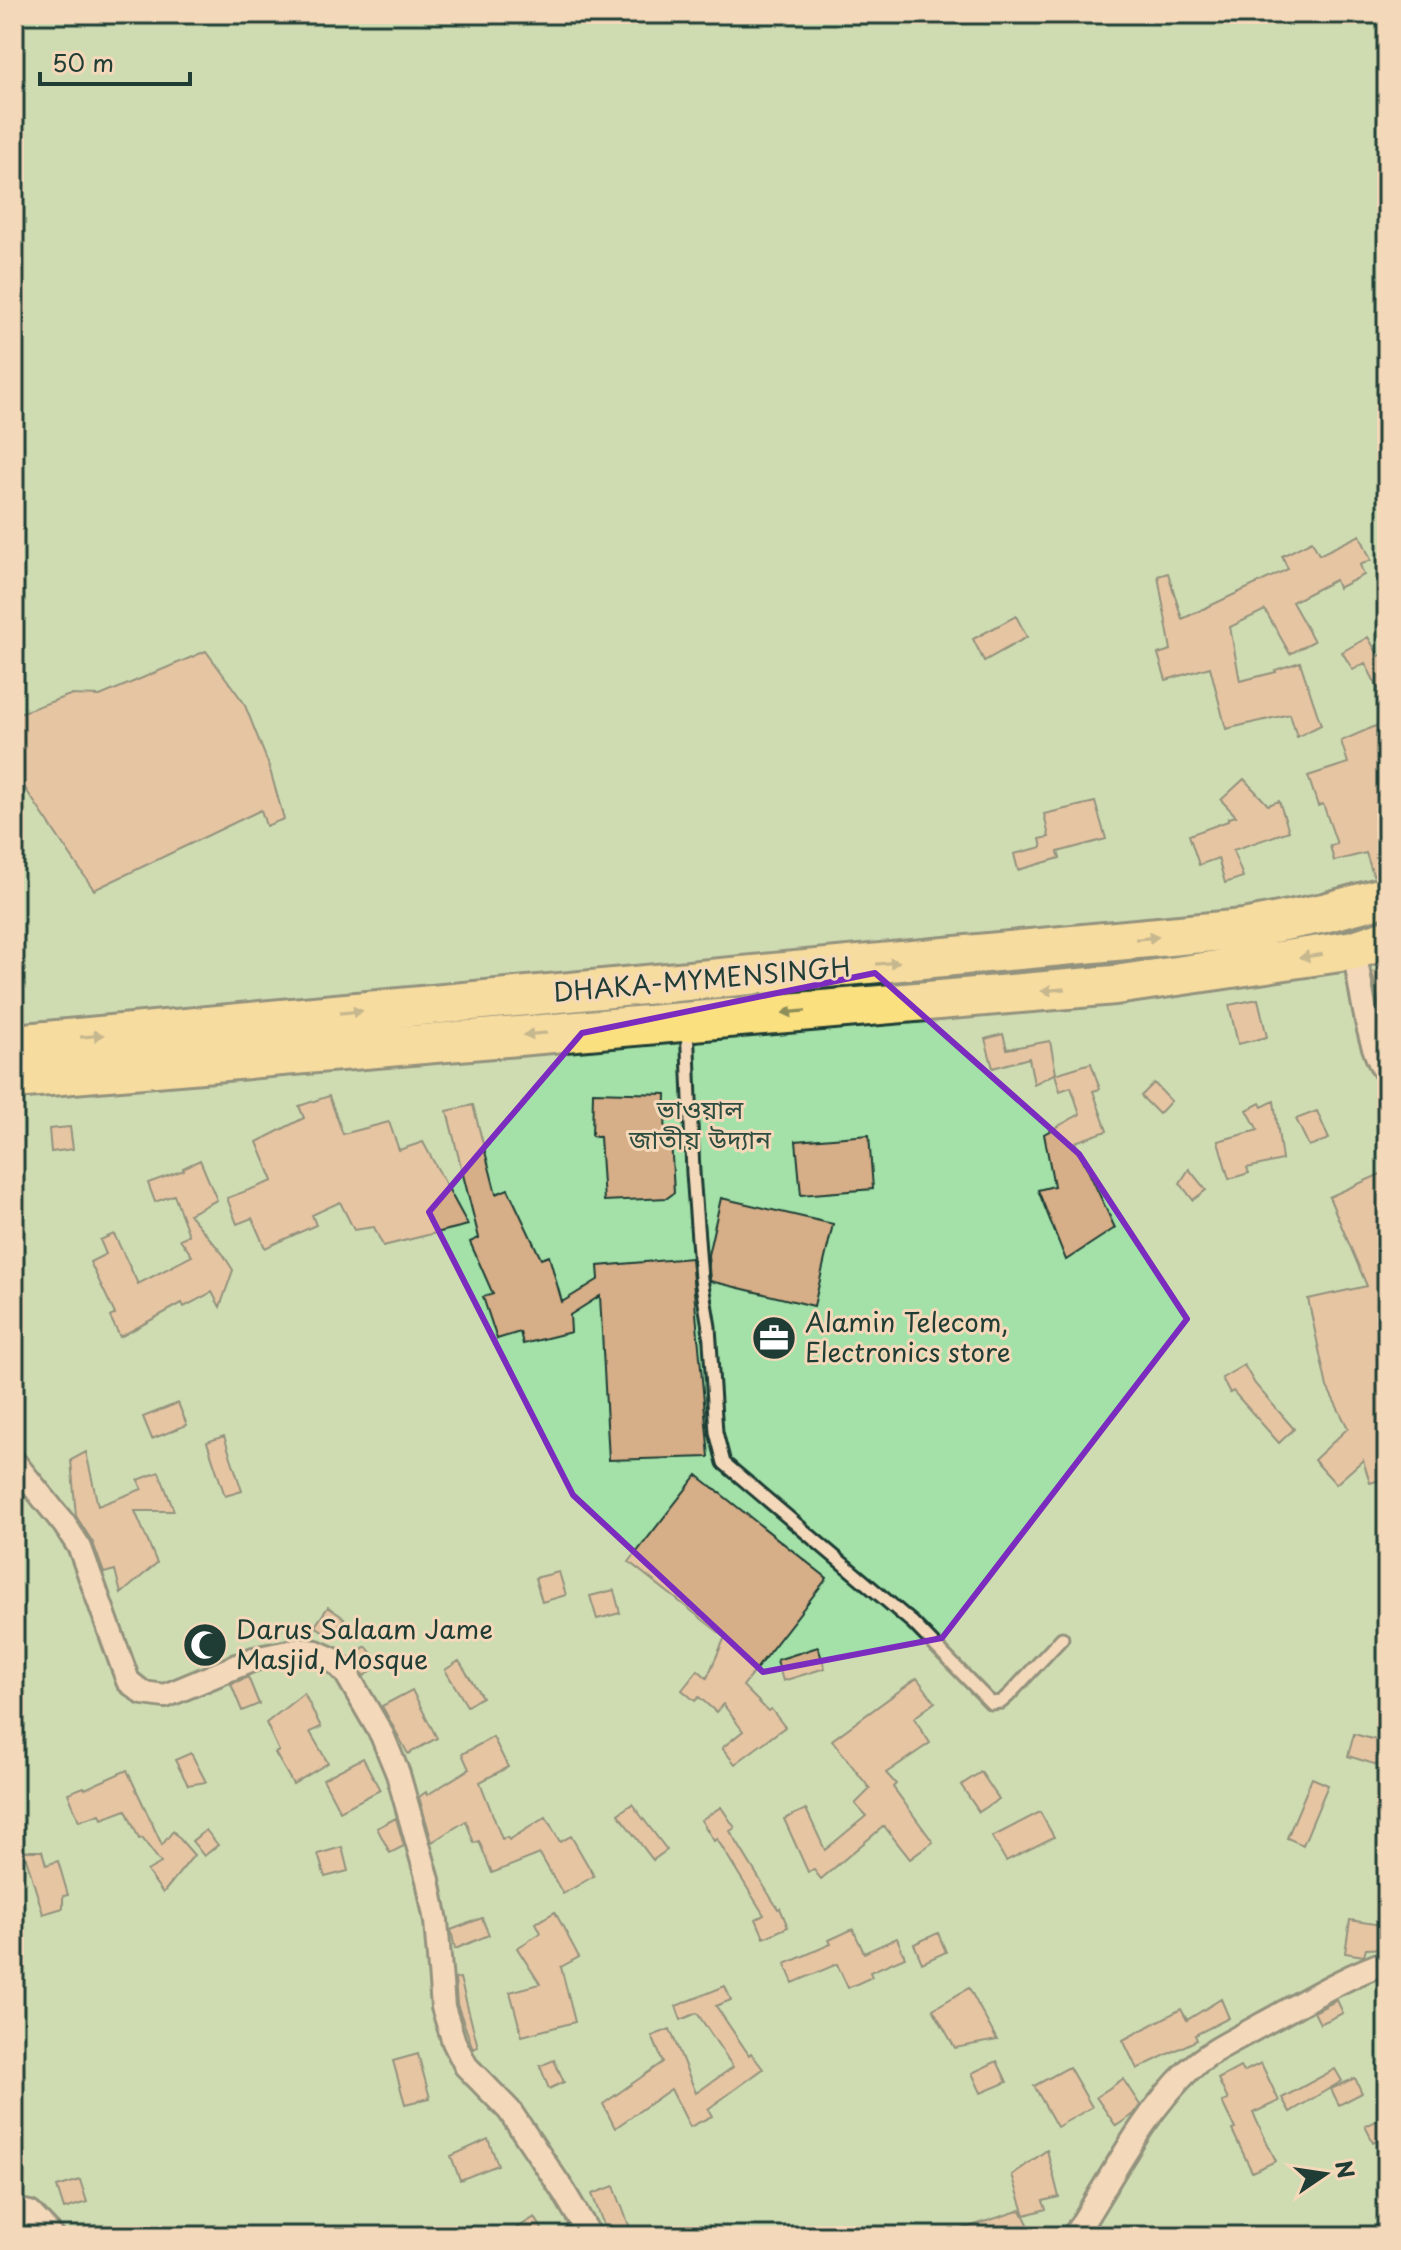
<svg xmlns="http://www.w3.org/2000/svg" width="1401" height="2250" font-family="'Playpen Sans','Noto Sans Bengali',sans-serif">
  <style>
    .green { fill: #a3e1a9; stroke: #618f6e; stroke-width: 2 }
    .building { fill: #d6ae87; stroke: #1f3d34; stroke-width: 2 }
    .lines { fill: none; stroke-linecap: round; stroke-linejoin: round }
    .service-casing { stroke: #1f3d34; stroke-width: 17 }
    .minor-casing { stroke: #1f3d34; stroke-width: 28 }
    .trunk-casing { stroke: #1f3d34; stroke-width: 44 }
    .service { stroke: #f4d8ba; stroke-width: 11 }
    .minor { stroke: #f4d8ba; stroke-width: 22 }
    .trunk { stroke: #fbe080; stroke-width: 38 }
    .oneway { fill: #8d8e5a }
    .marked { fill: none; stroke: #7b2cbf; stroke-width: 6; stroke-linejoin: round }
    .labels { text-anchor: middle; stroke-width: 6; stroke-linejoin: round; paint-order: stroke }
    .street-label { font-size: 26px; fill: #1f3d34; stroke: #f4d8ba }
    .park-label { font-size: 26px; fill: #2c4d40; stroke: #f4d8ba }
    .poi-label { font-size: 26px; fill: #1f3d34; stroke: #f4d8ba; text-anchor: start }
  </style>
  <rect width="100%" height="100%" fill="#f4d8ba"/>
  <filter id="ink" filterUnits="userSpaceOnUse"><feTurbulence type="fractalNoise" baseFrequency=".0125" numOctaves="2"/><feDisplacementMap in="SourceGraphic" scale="16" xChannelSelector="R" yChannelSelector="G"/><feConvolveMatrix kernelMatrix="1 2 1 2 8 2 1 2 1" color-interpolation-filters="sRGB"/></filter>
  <g filter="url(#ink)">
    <path class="green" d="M14 14H1387V2236H14Z"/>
    <path class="building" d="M1360 535 1371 560 1360 565 1364 575 1338 588 1335 580 1292 602 1314 641 1290 654 1265 610 1230 627 1240 681 1276 672 1275 670 1300 662 1321 725 1297 737 1290 714 1226 729 1210 667 1166 680 1158 654 1171 650 1158 576 1168 573 1182 619 1288 569 1282 556 1312 541 1319 555Z
      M1016 616 1027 637 984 661 973 639Z
      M1368 637 1379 656 1387 651V706L1365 663 1353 670 1342 652Z
      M206 651 244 703 268 763 284 819 266 826 261 810 94 890 14 772V715L70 695 100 696Z
      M1387 721V871L1373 875 1366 853 1334 861 1330 846 1337 844 1323 804 1318 806 1308 776 1348 763 1341 741Z
      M1244 779 1268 805 1279 801 1289 831 1233 850 1243 877 1225 883 1218 858 1199 865 1189 835 1228 821V818L1236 816 1221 800Z
      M1095 802 1106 839 1058 852 1060 858 1018 870 1014 854 1042 847 1040 839 1049 837 1044 814Z
      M1387 969V1042L1372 972Z
      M1258 999 1267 1037 1238 1044 1229 1005Z
      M1003 1034 1007 1049 1050 1041 1056 1073 1034 1084 1029 1058 993 1068 985 1039Z
      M1091 1063 1100 1089 1093 1091 1107 1131 1075 1142 1115 1228 1066 1260 1038 1190 1054 1186 1044 1134 1080 1114 1071 1087 1060 1091 1055 1074Z
      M1154 1083 1171 1101 1159 1114 1141 1096Z
      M593 1092 666 1094 665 1138H671L674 1193 667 1198 604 1201 600 1137 592 1136Z
      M329 1096 343 1134 389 1122 399 1150 423 1142 468 1225 383 1246 374 1227 354 1230 340 1202 312 1215 316 1225 265 1248 252 1218 237 1224 227 1198 273 1181 257 1142 304 1118 299 1106Z
      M1274 1101 1282 1160 1247 1168 1249 1173 1229 1179 1218 1141 1258 1130 1247 1110 1260 1103 1262 1107Z
      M473 1105 496 1194 508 1189 541 1259 549 1256 562 1302 599 1279 598 1266 691 1258 709 1457 609 1460 600 1296 570 1315 571 1332 523 1344 520 1332 497 1339 483 1297 493 1294 470 1242 479 1238 447 1111Z
      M1317 1111 1329 1139 1309 1146 1296 1119Z
      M70 1127 73 1149 51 1152 49 1129Z
      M869 1135 873 1189 801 1195 796 1141Z
      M200 1160 217 1200 189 1214 223 1254 233 1270 220 1307 212 1292 184 1307 182 1303 120 1337 110 1317 115 1314 90 1262 106 1254 100 1240 114 1234 138 1284 192 1256 180 1239 189 1235 174 1195 155 1202 148 1183 184 1170 183 1168Z
      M1189 1169 1206 1190 1193 1200 1180 1183Z
      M1387 1171V1427L1379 1428 1387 1461V1478L1370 1483 1363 1460 1336 1484 1314 1460 1348 1428 1327 1387 1308 1299 1367 1286 1329 1197Z
      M721 1198 833 1224 814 1306 710 1281 708 1255Z
      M1244 1365 1255 1384 1294 1429 1279 1443 1233 1391 1230 1393 1222 1378Z
      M178 1403 187 1425 152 1439 143 1417Z
      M224 1436 242 1491 225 1496 207 1442Z
      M86 1452 98 1506 142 1489 138 1480 159 1472 174 1511H135L157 1563 121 1594 115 1570 104 1573 93 1543 76 1516 71 1460Z
      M697 1475 827 1578 743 1686 768 1711 771 1709 785 1727 735 1764 722 1748 743 1731 723 1704 716 1712 699 1697 695 1701 682 1690 698 1670 707 1678 725 1637 629 1562Z
      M559 1572 566 1595 542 1602 535 1578Z
      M614 1590 620 1613 597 1619 590 1596Z
      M328 1607 344 1618 332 1637 315 1626Z
      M366 1646 380 1664 364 1676 350 1658Z
      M818 1647 825 1668 783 1681 777 1660Z
      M459 1661 482 1697 467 1706 445 1670Z
      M248 1677 259 1704 242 1711 231 1684Z
      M917 1678 935 1702 914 1718 930 1743 886 1773 896 1784 893 1787 933 1842 910 1859 884 1826 821 1879 814 1870 808 1872 784 1819 806 1809 825 1850 866 1816 855 1804 870 1789 832 1740Z
      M412 1690 437 1738 408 1754 382 1706Z
      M304 1693 321 1727 310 1732 328 1763 293 1784 275 1753 279 1751 266 1723Z
      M1354 1734 1387 1743V1768L1348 1756Z
      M493 1737 508 1767 480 1782 502 1839 507 1837 509 1840 546 1817 560 1842 571 1836 594 1876 563 1894 540 1854 492 1873 479 1841 474 1843 466 1821 432 1842 419 1797 426 1792 427 1795 469 1769 462 1754Z
      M191 1753 206 1782 188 1785 175 1760Z
      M363 1758 380 1790 340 1811 323 1779Z
      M127 1770 162 1845 173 1831 194 1855 163 1893 147 1871 161 1863 142 1838 139 1839 126 1810 102 1819 100 1814 79 1821 68 1793 84 1787 85 1789Z
      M981 1772 999 1799 979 1812 961 1785Z
      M1312 1778 1328 1785 1303 1845 1287 1838Z
      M632 1804 667 1850 653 1860 618 1814Z
      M721 1807 735 1828 730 1831 778 1909 780 1908 788 1927 764 1938 756 1919 764 1915 717 1839 714 1841 701 1820Z
      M1040 1812 1054 1837 1006 1861 992 1837Z
      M396 1818 404 1846 390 1853 377 1828Z
      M206 1830 218 1845 204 1856 192 1841Z
      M342 1847 348 1871 325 1877 318 1854Z
      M24 1851H42L46 1865 58 1861 68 1895 63 1896V1908L43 1914Z
      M555 1912 579 1957 561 1967 575 2022 522 2036 510 1992 540 1984 517 1948 541 1933 536 1923Z
      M482 1918 489 1935 455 1949 451 1930Z
      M1350 1920 1387 1926V1948L1366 1949 1364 1956 1345 1953Z
      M853 1929 864 1953 897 1938 905 1957 870 1972 872 1977 848 1988 837 1964 793 1983 785 1964 831 1944 829 1940Z
      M938 1933 946 1952 922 1963 914 1944Z
      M460 1978 478 2047 473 2049 457 2004 455 1979Z
      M725 1986 731 2000 716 2006 749 2055 751 2053 763 2069 708 2109 712 2116 690 2127 671 2089 615 2128 603 2104 663 2062 652 2036 670 2029 696 2093 733 2067 697 2013 681 2020 676 2006Z
      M969 1988 997 2040 955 2048 933 2009Z
      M1221 1999 1229 2018 1195 2035 1197 2040 1137 2069 1123 2040 1181 2009 1187 2020Z
      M1337 2000 1343 2013 1320 2024 1314 2012Z
      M418 2054 430 2098 405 2104 393 2061Z
      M554 2060 564 2082 549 2089 540 2066Z
      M997 2061 1007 2082 981 2093 972 2073Z
      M1261 2063 1279 2101 1253 2113 1276 2161 1252 2172 1232 2130 1235 2129 1222 2102 1228 2100 1218 2079 1240 2067 1243 2072Z
      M1069 2067 1092 2107 1057 2127 1034 2086Z
      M1335 2069 1342 2081 1290 2112 1282 2098Z
      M1355 2078 1362 2093 1339 2105 1331 2089Z
      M1123 2079 1140 2105 1134 2114 1116 2126 1096 2097Z
      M1387 2116V2135L1373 2142 1365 2126Z
      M488 2139 498 2165 460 2180 451 2156Z
      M1047 2150 1059 2197 1043 2201 1046 2209 1025 2215 1012 2175Z
      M80 2180 87 2202 64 2209 57 2187Z
      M614 2186 633 2236H608L592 2194Z
      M1021 2210 1034 2236H950V2233Z
      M535 2217 546 2236H504Z"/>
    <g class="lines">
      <g class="service-casing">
        <path id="service" d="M687 1025 693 1173 701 1279 709 1327 716 1432 724 1463 913 1623 991 1703 1001 1702 1009 1695 1062 1638"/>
      </g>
      <g class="minor-casing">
        <path id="minor" d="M1354 950C1361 984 1367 1048 1387 1074
          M14 1462 65 1525 80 1548 128 1681 143 1693 165 1696 254 1659 299 1650 316 1652 332 1659 346 1673 382 1735 398 1774 428 1880 436 1921 443 2007 454 2042 466 2066 509 2110 564 2192 590 2236
          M14 2210 30 2213 52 2236
          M1074 2236C1111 2180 1140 2117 1189 2070 1209 2051 1237 2039 1261 2025 1302 2003 1343 1977 1387 1962"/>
      </g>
      <g class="trunk-casing">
        <path id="trunk" d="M14 1044 1244 929 1324 913 1387 896
          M14 1079 1115 985 1354 950 1387 939"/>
      </g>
      <use href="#service" class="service"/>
      <use href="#minor" class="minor"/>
      <use href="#trunk" class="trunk"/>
    </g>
    <defs><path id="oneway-solid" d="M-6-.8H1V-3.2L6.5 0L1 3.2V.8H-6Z" transform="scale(2)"/></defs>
    <g class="oneway">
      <use href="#oneway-solid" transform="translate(1147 938) rotate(-6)"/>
      <use href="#oneway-solid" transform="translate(1311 956) rotate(172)"/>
      <use href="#oneway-solid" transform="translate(888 963) rotate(-5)"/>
      <use href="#oneway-solid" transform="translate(1053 990) rotate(175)"/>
      <use href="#oneway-solid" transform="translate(351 1012) rotate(-5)"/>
      <use href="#oneway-solid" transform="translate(794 1012) rotate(175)"/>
      <use href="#oneway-solid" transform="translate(535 1034) rotate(175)"/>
      <use href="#oneway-solid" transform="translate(92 1036) rotate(-5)"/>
    </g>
  </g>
  <path d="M0 0H1401V2250H0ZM875 973 1079 1154 1187 1319 942 1638 763 1672 573 1495 429 1212 582 1033Z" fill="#f4d8ba" fill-opacity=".55" fill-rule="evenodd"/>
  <path class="marked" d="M875 973 1079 1154 1187 1319 942 1638 763 1672 573 1495 429 1212 582 1033Z"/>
  <defs>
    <g id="office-disc" transform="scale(2.3)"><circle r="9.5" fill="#1f3d34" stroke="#f4d8ba"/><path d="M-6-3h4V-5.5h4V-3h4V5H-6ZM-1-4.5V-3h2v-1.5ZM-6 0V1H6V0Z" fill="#fff"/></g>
    <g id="mosque-disc" transform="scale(2.3)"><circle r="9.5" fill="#1f3d34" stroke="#f4d8ba"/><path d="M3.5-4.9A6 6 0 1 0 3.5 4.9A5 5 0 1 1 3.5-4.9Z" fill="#fff"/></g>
  </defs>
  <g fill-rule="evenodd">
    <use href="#office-disc" x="774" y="1338"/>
    <use href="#mosque-disc" x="205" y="1645"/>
  </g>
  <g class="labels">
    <g class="street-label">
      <text transform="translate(702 980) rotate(-5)" y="9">DHAKA-MYMENSINGH</text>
    </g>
    <g class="park-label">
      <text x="700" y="1119">ভাওয়াল<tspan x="700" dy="30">জাতীয় উদ্যান</tspan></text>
    </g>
    <g class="poi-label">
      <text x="805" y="1332">Alamin Telecom,<tspan x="805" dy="30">Electronics store</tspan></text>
      <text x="236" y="1639">Darus Salaam Jame<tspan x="236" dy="30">Masjid, Mosque</tspan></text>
    </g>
  </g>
  <rect width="1401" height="2250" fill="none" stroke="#f4d8ba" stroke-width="48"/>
  <rect x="24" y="24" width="1353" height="2202" fill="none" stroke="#1f3d34" stroke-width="3" filter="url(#ink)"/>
  <g transform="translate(1325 2174) rotate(77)" stroke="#f4d8ba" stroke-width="6" paint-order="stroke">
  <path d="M0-6L14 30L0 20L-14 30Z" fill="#1f3d34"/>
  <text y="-12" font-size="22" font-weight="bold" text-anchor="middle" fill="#1f3d34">N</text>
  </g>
  <path d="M40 72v12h150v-12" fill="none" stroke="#1f3d34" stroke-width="4"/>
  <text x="52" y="72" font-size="24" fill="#1f3d34" stroke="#f4d8ba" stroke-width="6" paint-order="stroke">50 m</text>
</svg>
